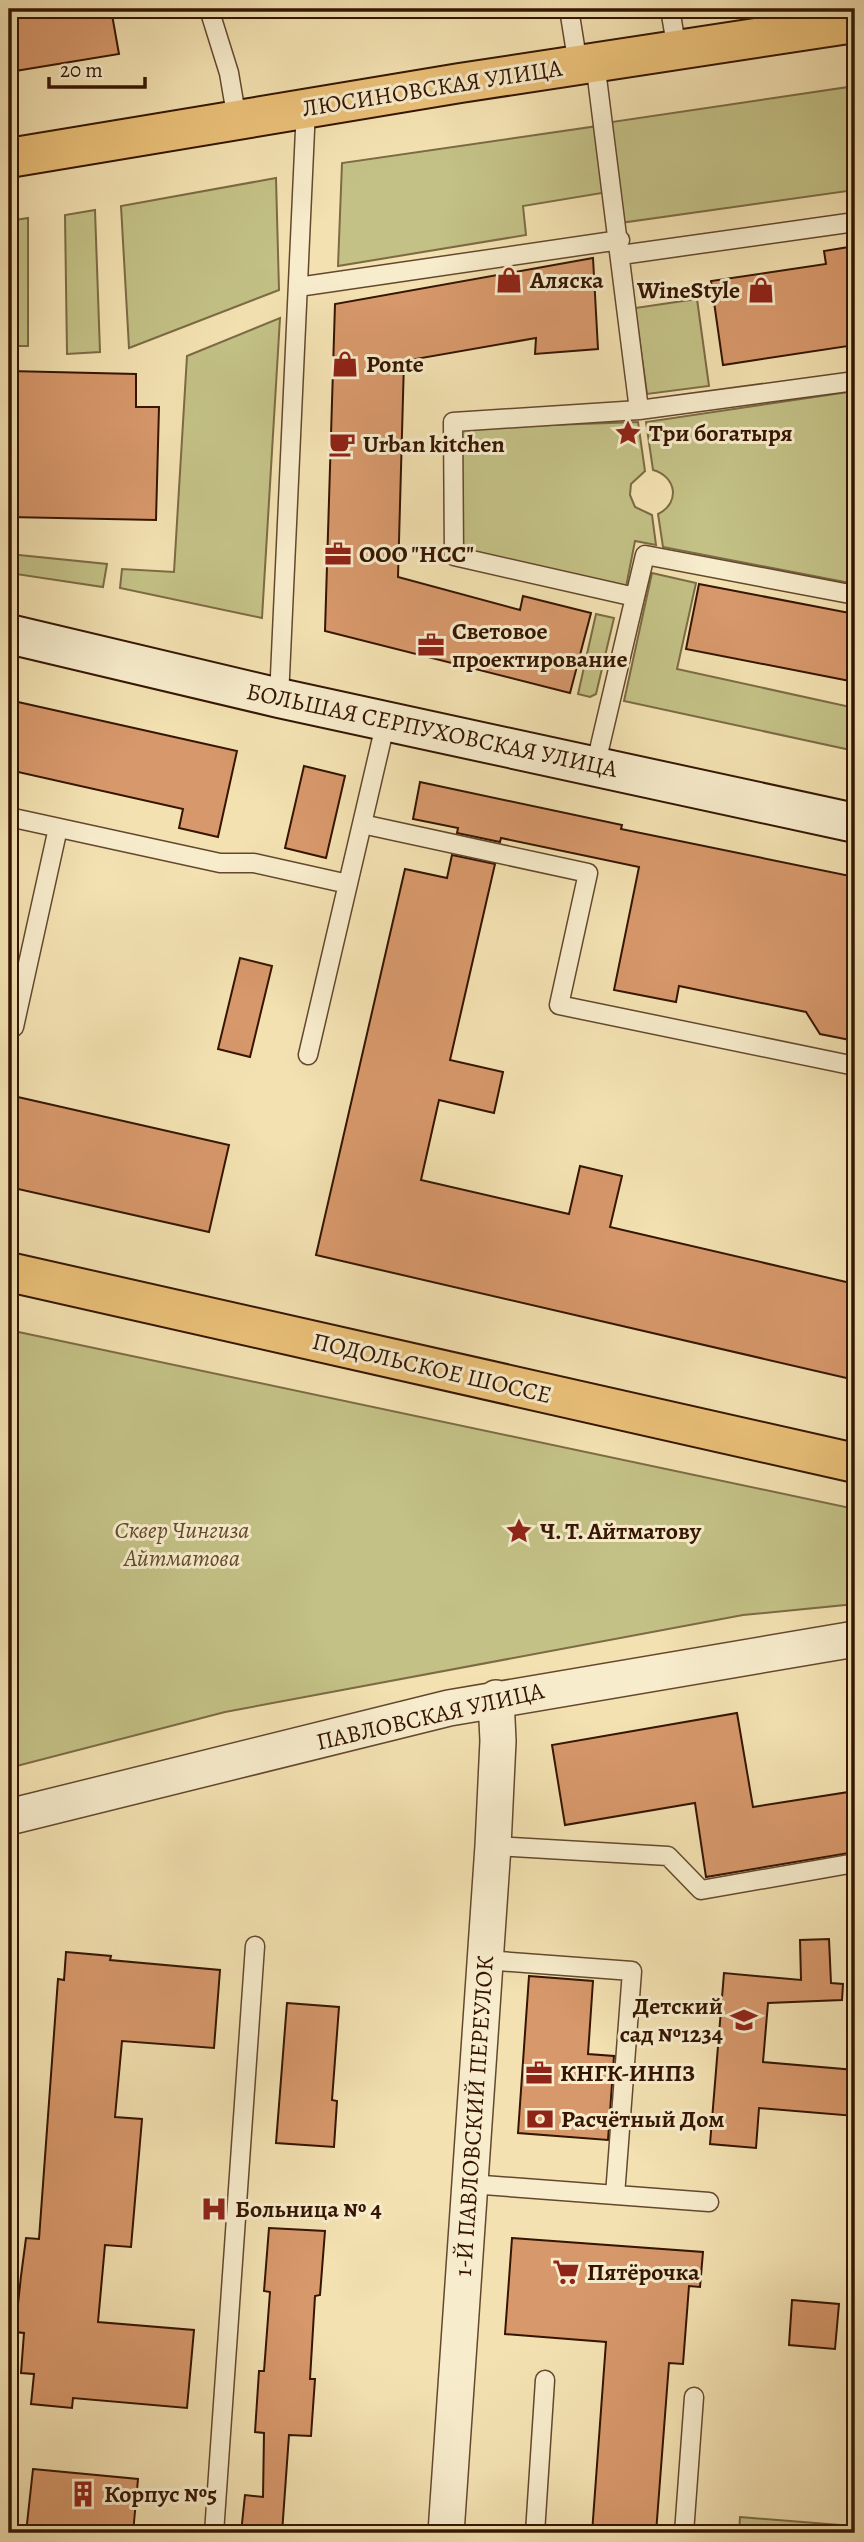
<svg xmlns="http://www.w3.org/2000/svg" width="864" height="2542" font-family="Alegreya,serif">
  <style>
    .green { fill: #c3c186; stroke: #7c6b44; stroke-width: 2 }
    .building { fill: #d7986b; stroke: #351502; stroke-width: 2 }
    .lines { fill: none; stroke-linecap: round; stroke-linejoin: round }
    .lane-casing { stroke: #64482e; stroke-width: 21 }
    .street-casing { stroke: #64482e; stroke-width: 38 }
    .secondary-casing { stroke: #351502; stroke-width: 42 }
    .primary-casing { stroke: #351502; stroke-width: 42 }
    .lane { stroke: #f7eccc; stroke-width: 18 }
    .street { stroke: #f7eccc; stroke-width: 35 }
    .secondary { stroke: #f7eccc; stroke-width: 38 }
    .primary { stroke: #eac078; stroke-width: 38 }
    .labels { text-anchor: middle; stroke-width: 6; stroke-linejoin: round; paint-order: stroke }
    .street-label { font-size: 24px; fill: #351502; stroke: #f7eccc }
    .poi-label { font-size: 24px; font-weight: bold; fill: #351502; stroke: #f7eccc; text-anchor: start }
    .park-label { font-size: 24px; font-style: italic; fill: #60492a; stroke: #f7eccc }
  </style>
  <rect width="100%" height="100%" fill="#f3e1b1"/>
  <filter id="stains"><feTurbulence type="fractalNoise" baseFrequency=".00286" numOctaves="4"/><feColorMatrix values="0 0 0 0 .2 0 0 0 0 .09 0 0 0 0 .02 0 0 0 .5 -.17"/></filter>
  <radialGradient id="worn" r=".72"><stop offset=".6" stop-color="#630" stop-opacity="0"/><stop offset="1" stop-color="#630" stop-opacity=".3"/></radialGradient>
  <path class="green" d="M855 86V190L620 223 605 123Z
    M598 126 608 192 523 206 526 235 338 266 342 163Z
    M276 178 279 290 129 348 121 206Z
    M95 210 100 352 67 354 65 215Z
    M28 218V346H9V221Z
    M697 299 709 386 647 394 635 308Z
    M280 318 262 618 120 588 122 569 174 572 187 356Z
    M855 391V584L663 547 658 514C681 503 676 476 653 470L646 422Z
    M638 422 645 471 631 484 630 495 635 507 652 515 656 545 635 541 626 587 459 550 460 428Z
    M9 554 107 564 103 587 9 573Z
    M652 573 696 583 677 669 855 708V751L624 701Z
    M596 614 614 618 596 694 590 697 578 694Z
    M9 1330 855 1509V1604L743 1615 225 1712 9 1768Z
    M740 2517 852 2526 851 2533H739Z"/>
  <path class="building" d="M9 9H111L119 54 9 72Z
    M855 246V345L723 365 711 281 826 264 824 251Z
    M593 258 598 349 535 354 536 338 404 361 398 577 520 610 523 596 591 613 570 693 325 631 335 304Z
    M9 371 136 374V407H159L156 520 9 517Z
    M699 584 855 614V682L686 649Z
    M9 700 237 751 218 837 179 828 183 809 9 770Z
    M304 766 345 776 326 858 285 848Z
    M420 782 622 825 621 829 855 877V1041L820 1034 806 1012 679 986 676 1002 614 990 639 867 501 838 500 842 457 833 458 828 413 819Z
    M452 855 495 864 450 1060 503 1072 494 1113 439 1100 421 1180 569 1214 580 1166 622 1176 610 1227 855 1284V1380L316 1255 405 869 447 878Z
    M240 958 272 966 250 1057 218 1049Z
    M9 1095 229 1145 209 1232 9 1187Z
    M737 1713 753 1807 855 1791V1827L851 1828 855 1852 706 1877 695 1803 565 1825 552 1745Z
    M829 1939 831 1983 843 1984 842 2000 768 2003 763 2062 855 2070V2116L759 2108 756 2148 710 2144 724 1973 801 1980 800 1940Z
    M66 1952 111 1956 110 1960 220 1970 214 2048 122 2041 115 2117 142 2119 131 2247 105 2245 98 2322 194 2330 187 2408 73 2398 72 2408 31 2404 34 2374 21 2373 24 2333 15 2332 21 2276 26 2238 39 2239 58 1979 64 1980Z
    M529 1976 593 1981 588 2054 614 2056 608 2140 518 2133Z
    M287 2003 339 2007 332 2100 337 2101 334 2147 276 2143Z
    M269 2228 325 2231 320 2295 315 2296 310 2379H315L311 2436 289 2435 282 2533H241L245 2495 263 2497 264 2433 255 2432 259 2371H264L270 2292 264 2291Z
    M512 2238 703 2252 700 2287 689 2286 683 2364 669 2363 656 2533H592L606 2342 505 2334Z
    M792 2300 839 2304 835 2349 789 2345Z
    M33 2469 138 2479 133 2533H26Z"/>
  <g class="lines">
    <g class="lane-casing">
      <path id="lane" d="M209 9 229 73 237 120
        M569 9 578 65
        M670 9 677 50
        M772 9 776 35
        M595 62 639 410 855 381
        M621 255 855 222
        M298 287 620 240
        M639 410 453 422 454 556 635 597 645 555 855 595
        M279 698 306 108
        M595 767 635 597
        M9 817 220 863H254L348 884
        M362 824 588 873 559 1005 855 1066
        M9 1026 14 1027 58 828
        M308 1055 386 721
        M493 1846 668 1856 701 1890 855 1863
        M485 1960 632 1971 615 2195
        M470 2184 709 2202
        M214 2533 255 1946
        M535 2533 545 2380
        M684 2533 694 2397"/>
    </g>
    <g class="street-casing">
      <path id="street" d="M9 1817 449 1708 855 1639
        M446 2533 493 1846 498 1741 496 1698"/>
    </g>
    <g class="secondary-casing">
      <path id="secondary" d="M9 634 279 698 855 823"/>
    </g>
    <g class="primary-casing">
      <path id="primary" d="M9 158 460 83 855 23
        M9 1272 855 1463"/>
    </g>
    <use href="#lane" class="lane"/>
    <use href="#street" class="street"/>
    <use href="#secondary" class="secondary"/>
    <use href="#primary" class="primary"/>
  </g>
  <defs>
    <g id="shop-bare" transform="scale(2.1)"><path d="M-5-2.5h2.3a2.7 3.5 0 0 1 5.4 0H5L5.5 6h-11ZM-1.5-2.5h3a1.5 2.3 0 0 0-3 0Z" fill="#8f2418" stroke="#f7eccc" stroke-width="2.5" paint-order="stroke"/></g>
    <g id="sight-bare" transform="scale(2.1)"><path d="M0-6L1.8-2.2L6-1.7L2.9 1.2L3.7 5.4L0 3.3L-3.7 5.4L-2.9 1.2L-6-1.7L-1.8-2.2Z" fill="#8f2418" stroke="#f7eccc" stroke-width="2.5" paint-order="stroke"/></g>
    <g id="cafe-bare" transform="scale(2.1)"><path d="M-5.5-4.5H6V0H3Q3 3.5 0 3.5H-2.5Q-5.5 3.5-5.5 0ZM3-3.2v2h1.7v-2ZM-6 4.5H4V6H-6Z" fill="#8f2418" stroke="#f7eccc" stroke-width="2.5" paint-order="stroke"/></g>
    <g id="office-bare" transform="scale(2.1)"><path d="M-6-3h4V-5.5h4V-3h4V5H-6ZM-1-4.5V-3h2v-1.5ZM-6 0V1H6V0Z" fill="#8f2418" stroke="#f7eccc" stroke-width="2.5" paint-order="stroke"/></g>
    <g id="school-bare" transform="scale(2.1)"><path d="M0-5L7-2L0 1L-7-2ZM-4 1L0 2.5L4 1V4Q0 6-4 4Z" fill="#8f2418" stroke="#f7eccc" stroke-width="2.5" paint-order="stroke"/></g>
    <g id="bank-bare" transform="scale(2.1)"><path d="M-6-4H6V4H-6ZM0-2.3a2.3 2.3 0 1 0 0 4.6a2.3 2.3 0 1 0 0-4.6Z" fill="#8f2418" stroke="#f7eccc" stroke-width="2.5" paint-order="stroke"/></g>
    <g id="hospital-bare" transform="scale(2.1)"><path d="M-5-5h3v3.5h4V-5h3V5h-3V1.5h-4V5h-3Z" fill="#8f2418" stroke="#f7eccc" stroke-width="2.5" paint-order="stroke"/></g>
    <g id="supermarket-bare" transform="scale(2.1)"><path d="M-6-5.5h2.5l.6 2H6L4.5 2H-2.5L-4.4-4H-6ZM-1.5 3.2a1.3 1.3 0 1 0 .1 0ZM3 3.2a1.3 1.3 0 1 0 .1 0Z" fill="#8f2418" stroke="#f7eccc" stroke-width="2.5" paint-order="stroke"/></g>
    <g id="building-bare" transform="scale(2.1)"><path d="M-4-6H4V6H1V3H-1V6H-4ZM-2.5-4.3h1.7v1.8h-1.7ZM.8-4.3h1.7v1.8H.8ZM-2.5-1h1.7V.8h-1.7ZM.8-1h1.7V.8H.8Z" fill="#8f2418" stroke="#f7eccc" stroke-width="2.5" paint-order="stroke"/></g>
  </defs>
  <g fill-rule="evenodd">
    <use href="#shop-bare" x="509" y="280"/>
    <use href="#shop-bare" x="761" y="290"/>
    <use href="#shop-bare" x="345" y="364"/>
    <use href="#sight-bare" x="628" y="433"/>
    <use href="#cafe-bare" x="342" y="444"/>
    <use href="#office-bare" x="338" y="554"/>
    <use href="#office-bare" x="431" y="645"/>
    <use href="#sight-bare" x="519" y="1531"/>
    <use href="#school-bare" x="744" y="2020"/>
    <use href="#office-bare" x="539" y="2073"/>
    <use href="#bank-bare" x="540" y="2119"/>
    <use href="#hospital-bare" x="214" y="2209"/>
    <use href="#supermarket-bare" x="566" y="2272"/>
    <use href="#building-bare" x="83" y="2494"/>
  </g>
  <g class="labels">
    <g class="street-label">
      <text transform="translate(432 88) rotate(-9)" y="8">ЛЮСИНОВСКАЯ УЛИЦА</text>
      <text transform="translate(432 730) rotate(12)" y="8">БОЛЬШАЯ СЕРПУХОВСКАЯ УЛИЦА</text>
      <text transform="translate(432 1368) rotate(13)" y="8">ПОДОЛЬСКОЕ ШОССЕ</text>
      <text transform="translate(430 1716) rotate(-13)" y="8">ПАВЛОВСКАЯ УЛИЦА</text>
      <text transform="translate(474 2116) rotate(-86)" y="8">1-Й ПАВЛОВСКИЙ ПЕРЕУЛОК</text>
    </g>
    <g class="poi-label">
      <text x="530" y="288">Аляска</text>
      <text x="740" y="298" text-anchor="end">WineStyle</text>
      <text x="366" y="372">Ponte</text>
      <text x="649" y="441">Три богатыря</text>
      <text x="363" y="452">Urban kitchen</text>
      <text x="359" y="562">ООО "НСС"</text>
      <text x="452" y="639">Световое<tspan x="452" dy="28">проектирование</tspan></text>
      <text x="540" y="1539">Ч. Т. Айтматову</text>
      <text x="723" y="2014" text-anchor="end">Детский<tspan x="723" dy="28">сад №1234</tspan></text>
      <text x="560" y="2081">КНГК-ИНПЗ</text>
      <text x="561" y="2127">Расчётный Дом</text>
      <text x="235" y="2217">Больница № 4</text>
      <text x="587" y="2280">Пятёрочка</text>
      <text x="104" y="2502">Корпус №5</text>
    </g>
    <g class="park-label">
      <text x="182" y="1538">Сквер Чингиза<tspan x="182" dy="28">Айтматова</tspan></text>
    </g>
  </g>
  <rect width="864" height="2542" fill="none" stroke="#f3e1b1" stroke-width="35"/>
  <rect x="10" y="10" width="843" height="2521" fill="none" stroke="#351502" stroke-width="3.5"/>
  <rect x="18" y="18" width="829" height="2507" fill="none" stroke="#351502" stroke-width="2"/>
  <path d="M49 77v10h96v-10" fill="none" stroke="#351502" stroke-width="3.5"/>
  <text x="60" y="77" font-size="21" fill="#351502" stroke="#f7eccc" stroke-width="5" paint-order="stroke">20 m</text>
  <rect width="100%" height="100%" filter="url(#stains)"/>
  <rect width="100%" height="100%" fill="url(#worn)"/>
</svg>
